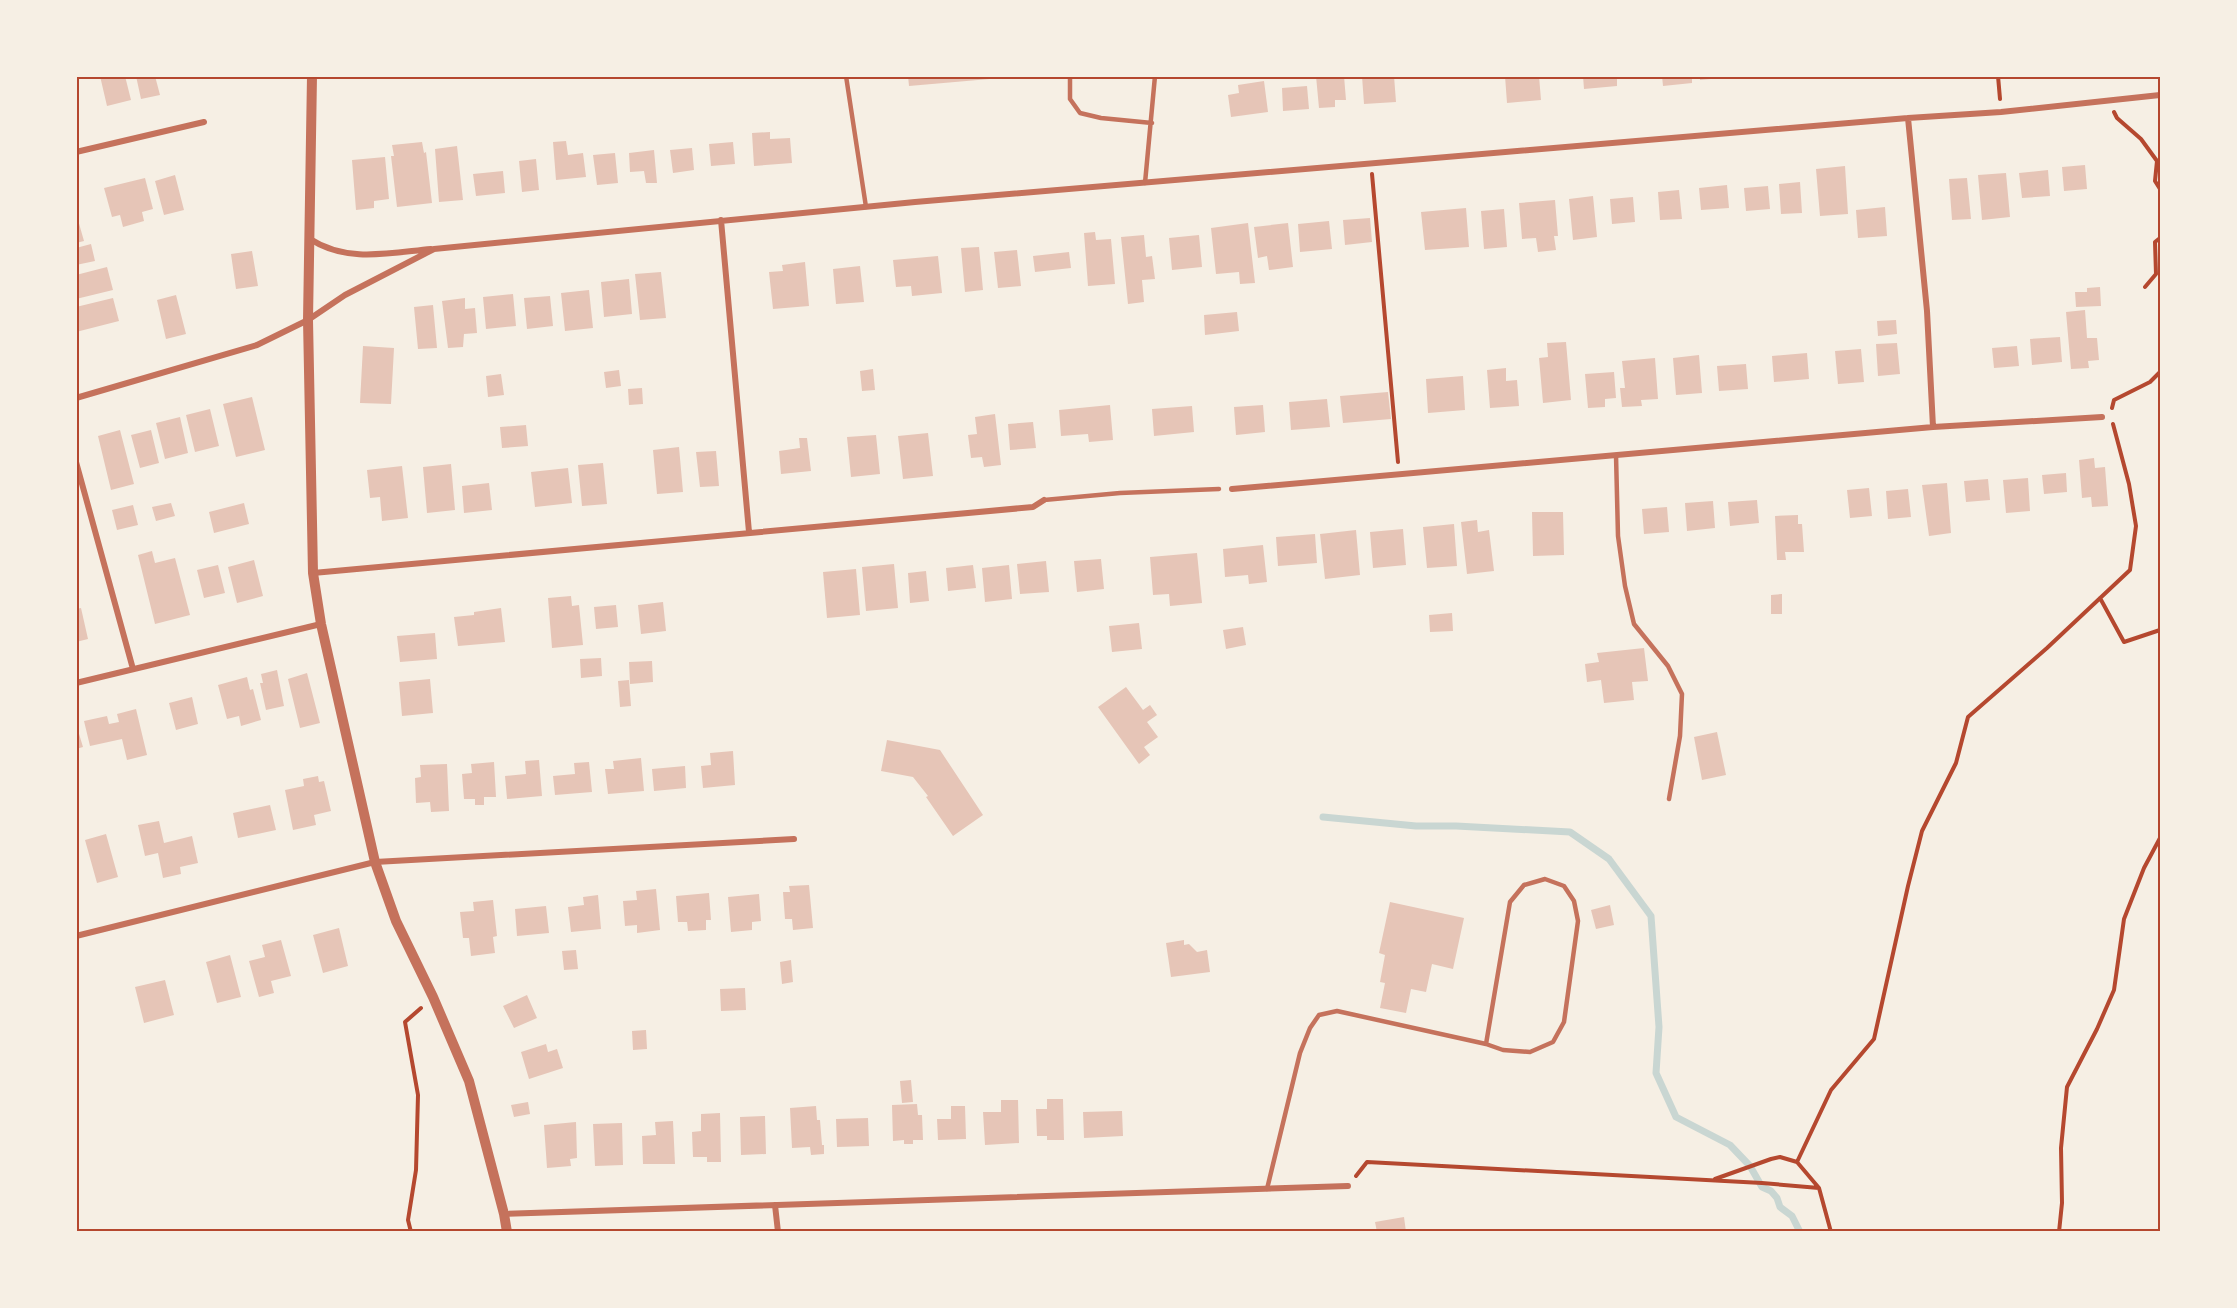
<svg xmlns="http://www.w3.org/2000/svg" width="2237" height="1308" font-family="Raleway,sans-serif">
  <style>
    .lines { fill: none; stroke-linecap: round; stroke-linejoin: round }
    .stream { stroke: #c9d6d2; stroke-width: 7 }
    .building { fill: #e6c5b7 }
    .path { stroke: #b5482f; stroke-width: 4 }
    .service { stroke: #c5725c; stroke-width: 4.5 }
    .minor { stroke: #c5725c; stroke-width: 6 }
    .tertiary { stroke: #c5725c; stroke-width: 10 }
    .neatline { fill: none; stroke: #b5482f; stroke-width: 2 }
  </style>
  <rect width="100%" height="100%" fill="#f6efe4"/>
  <g class="lines">
    <path class="stream" d="M1323 817 1416 826H1456L1570 832 1609 859 1651 916 1659 1027 1656 1073 1676 1117 1730 1145 1750 1166 1762 1187 1771 1191 1777 1198 1780 1207 1792 1216 1800 1232"/>
  </g>
  <path class="building" d="M100 76H125L131 100 107 106Z
    M136 76H155L160 95 141 99Z
    M908 76H1001V78L909 86Z
    M1316 76H1344L1346 100H1335V107L1319 108Z
    M1362 76H1394L1396 102 1364 104Z
    M1505 76H1539L1541 100 1507 103Z
    M1583 76H1631V78L1617 79V86L1584 89Z
    M1662 76H1692V83L1663 86Z
    M1700 76H1722V78L1700 80Z
    M1264 81 1268 112 1231 117 1228 95 1239 93 1238 85Z
    M1307 86 1309 109 1283 111 1282 88Z
    M770 132V139L790 138 792 163 754 166 752 133Z
    M566 141 568 155 583 153 586 177 556 180 553 142Z
    M422 142 424 153 426 152 432 203 397 207 391 156H394L392 145Z
    M733 142 735 164 711 166 709 144Z
    M457 146 463 200 439 202 435 149Z
    M692 148 694 170 673 173 670 150Z
    M654 150 657 183H646L644 171 630 172 629 153Z
    M615 153 618 183 597 185 593 155Z
    M385 157 389 199 374 201V208L356 210 352 160Z
    M536 159 539 190 522 192 519 161Z
    M2085 165 2087 189 2064 191 2062 167Z
    M1845 166 1848 214 1820 216 1816 169Z
    M2048 170 2050 196 2022 198 2019 173Z
    M503 171 505 193 476 196 473 174Z
    M2006 173 2010 217 1982 220 1978 175Z
    M175 175 184 210 164 215 155 181Z
    M145 178 153 209 142 212 144 221 123 227 120 215 112 217 104 188Z
    M1967 178 1971 219 1952 220 1949 179Z
    M1800 182 1802 213 1781 214 1779 184Z
    M1727 185 1729 208 1701 210 1699 188Z
    M1768 186 1770 209 1746 211 1744 188Z
    M1679 190 1682 219 1660 220 1658 192Z
    M1593 196 1597 237 1573 240 1569 199Z
    M1633 197 1635 222 1612 224 1610 199Z
    M1555 200 1558 236H1554L1556 250 1538 252 1536 238 1522 239 1519 203Z
    M1885 207 1887 236 1858 238 1856 210Z
    M1466 208 1469 247 1425 250 1421 212Z
    M1504 209 1507 247 1484 249 1481 211Z
    M76 213 84 241 76 243Z
    M1370 218 1372 242 1345 245 1343 220Z
    M1329 221 1332 249 1300 252 1298 224Z
    M1248 223 1255 283 1240 284 1239 272 1216 274 1211 228Z
    M1288 223 1293 267 1269 270 1267 256 1258 258 1254 227Z
    M1095 232 1096 240 1111 239 1115 284 1088 286 1084 233Z
    M1144 235 1146 257 1152 256 1155 279 1142 280 1144 302 1128 304 1121 237Z
    M1199 235 1202 267 1172 270 1169 238Z
    M91 244 95 261 76 265V248Z
    M979 247 983 290 965 292 961 248Z
    M1017 250 1021 286 998 288 994 252Z
    M252 251 258 286 236 289 231 254Z
    M1069 252 1071 268 1035 272 1033 256Z
    M938 256 942 293 912 296 911 286 896 287 893 260Z
    M805 262 809 306 773 309 769 272 783 271 782 265Z
    M860 266 864 302 836 304 833 269Z
    M107 267 113 290 76 299V275Z
    M661 272 666 318 640 320 635 274Z
    M629 279 632 314 604 317 601 282Z
    M2100 287 2101 306 2076 307 2075 292H2087V288Z
    M589 290 593 328 565 331 561 293Z
    M513 294 516 326 486 329 483 297Z
    M176 295 186 334 166 339 157 300Z
    M550 296 553 326 527 329 524 298Z
    M113 298 119 321 76 332V307Z
    M465 298V309L475 308 477 333 464 334 463 347 448 348 442 301Z
    M433 305 437 348 418 349 414 307Z
    M2085 310 2087 338H2097L2099 360 2088 361 2089 368 2071 369 2066 312Z
    M1237 312 1239 331 1205 335 1204 315Z
    M1896 320 1897 334 1878 336 1877 321Z
    M2060 337 2062 362 2032 365 2030 339Z
    M1566 342 1571 400 1543 403 1539 358 1548 357 1547 343Z
    M1897 343 1900 374 1878 376 1876 344Z
    M363 346 394 348 391 404 360 403Z
    M2017 346 2019 366 1994 368 1992 348Z
    M1861 349 1864 382 1838 384 1835 351Z
    M1807 353 1809 379 1774 382 1772 356Z
    M1699 355 1702 393 1676 395 1673 358Z
    M1655 358 1658 399 1641 400 1642 406 1622 407 1620 388H1625L1622 361Z
    M1746 364 1748 389 1719 391 1717 366Z
    M1506 368V381L1517 380 1519 406 1490 408 1487 370Z
    M873 369 875 390 862 391 860 371Z
    M619 370 621 386 606 388 604 372Z
    M1614 372 1616 398 1605 399V407L1588 408 1585 374Z
    M501 374 504 395 488 397 486 376Z
    M1463 376 1465 410 1428 413 1426 379Z
    M642 388 643 404 629 405 628 389Z
    M1388 392 1391 419 1343 423 1340 396Z
    M252 397 265 450 236 457 223 404Z
    M1327 399 1330 427 1291 430 1289 402Z
    M1110 405 1113 440 1089 442 1088 434 1061 436 1059 410Z
    M1263 405 1265 432 1236 435 1234 407Z
    M1192 406 1194 432 1154 436 1152 409Z
    M210 409 219 446 195 452 186 415Z
    M995 414 1001 465 984 467 982 457 971 458 968 435 977 434 975 417Z
    M180 417 188 453 165 459 156 423Z
    M1033 422 1036 448 1010 450 1008 424Z
    M526 425 528 446 502 448 500 427Z
    M120 430 134 484 111 490 98 436Z
    M151 430 159 463 140 468 131 435Z
    M928 433 933 476 903 479 898 436Z
    M876 435 880 474 851 477 847 437Z
    M799 438H807L811 471 781 474 779 451 800 448Z
    M679 447 683 492 657 494 653 450Z
    M716 451 719 486 700 487 696 452Z
    M2094 458 2095 468 2105 467 2108 506 2092 507 2091 497 2082 498 2079 460Z
    M603 463 607 504 582 506 578 465Z
    M451 464 455 510 427 513 423 467Z
    M402 466 408 518 382 521 380 497 370 498 367 470Z
    M568 468 572 503 535 507 531 472Z
    M2066 473 2067 492 2044 494 2042 475Z
    M2028 478 2030 511 2006 513 2003 480Z
    M1988 479 1990 500 1966 502 1964 481Z
    M489 483 492 510 464 513 462 486Z
    M1947 483 1951 533 1929 536 1922 485Z
    M1869 488 1872 516 1850 518 1847 490Z
    M1908 489 1911 517 1888 519 1886 491Z
    M1757 500 1759 523 1730 526 1728 502Z
    M1713 501 1715 528 1687 531 1685 503Z
    M171 503 175 516 156 521 152 507Z
    M244 503 249 524 214 533 209 512Z
    M133 505 138 525 117 530 112 510Z
    M1667 507 1669 532 1644 534 1642 509Z
    M1532 512H1563L1564 555 1533 556Z
    M1798 515V524H1802L1804 552H1785L1786 560H1777L1775 516Z
    M1477 520 1478 532 1489 530 1494 571 1467 574 1461 522Z
    M1454 524 1457 566 1427 568 1423 527Z
    M1403 529 1406 565 1373 568 1370 532Z
    M1356 530 1360 575 1325 579 1320 534Z
    M1315 534 1317 563 1278 566 1276 537Z
    M1263 545 1267 582 1249 584 1248 575 1225 577 1223 549Z
    M152 551 155 563 175 558 190 615 155 624 138 555Z
    M1197 553 1202 603 1170 606 1169 594 1153 595 1150 557Z
    M1101 559 1104 589 1077 592 1074 561Z
    M254 560 263 596 237 603 228 567Z
    M1046 561 1049 592 1020 594 1017 564Z
    M894 564 898 608 866 611 862 567Z
    M218 565 225 593 204 598 197 570Z
    M973 565 976 588 948 591 946 568Z
    M1009 565 1012 599 985 602 982 568Z
    M856 569 860 615 827 618 823 572Z
    M926 571 929 601 910 603 908 573Z
    M1782 594V614H1771V595Z
    M571 596 572 606 579 605 583 645 552 648 548 598Z
    M663 602 666 631 641 634 638 605Z
    M616 605 618 627 596 629 594 607Z
    M81 608 88 639 76 642V609Z
    M501 608 505 642 458 646 454 617 474 615V612Z
    M1452 613 1453 631 1430 632 1429 615Z
    M1139 623 1142 649 1112 652 1109 626Z
    M1243 627 1246 645 1226 649 1223 630Z
    M435 633 437 659 400 662 397 636Z
    M1644 648 1648 681 1632 682 1634 700 1604 703 1601 680 1587 682 1585 664 1599 662 1597 653Z
    M601 658 602 676 581 678 580 659Z
    M652 661 653 682 630 684 629 662Z
    M277 670 284 706 266 710 260 683H263L261 674Z
    M307 673 320 723 300 728 288 679Z
    M247 677 250 690 253 689 261 720 241 726 239 716 227 719 218 685Z
    M430 679 433 713 402 716 399 682Z
    M629 680 631 706 620 707 618 681Z
    M1126 687 1143 710 1150 705 1157 715 1147 722 1158 737 1144 747 1150 755 1139 764 1098 707Z
    M192 697 198 724 176 730 169 703Z
    M136 709 147 755 127 760 122 739 90 746 84 721 107 716 109 724 119 722 117 714Z
    M76 724 83 747 76 749Z
    M1717 732 1726 775 1702 780 1694 737Z
    M887 740 940 750 983 815 953 836 926 797 928 796 913 777 881 771Z
    M733 751 735 785 703 788 701 766 711 765 710 753Z
    M641 758 644 791 608 794 605 769H614L613 761Z
    M539 760 542 796 507 799 505 776 526 774 525 761Z
    M494 762 496 797H484V805H475V799H464L462 774 472 773 471 764Z
    M589 762 592 792 555 795 553 776 575 774 574 763Z
    M447 764 449 811 431 812 430 802 416 803 415 778 421 777 420 765Z
    M685 766 686 788 654 791 652 769Z
    M318 776 319 782 324 781 331 811 314 815 316 825 293 830 285 790 304 786 303 779Z
    M270 805 276 830 238 838 233 813Z
    M159 821 164 843 192 836 198 863 180 867 181 874 163 878 158 853 145 856 138 825Z
    M106 834 118 877 97 883 85 840Z
    M809 885 813 928 793 930 792 919H785L783 892H790L789 886Z
    M656 889 660 930 637 933V925L625 926 623 901 637 900 636 891Z
    M709 893 711 920H706V930L688 931 687 922H678L676 896Z
    M759 894 761 921 752 922V930L731 932 728 897Z
    M598 895 601 929 571 932 568 907 584 905 583 897Z
    M493 900 497 936 493 937 495 953 471 956 469 938H463L460 912 474 911 473 902Z
    M1390 902 1464 918 1453 969 1432 964 1426 992 1411 989 1406 1013 1380 1008 1385 983 1380 982 1385 955 1379 953Z
    M1610 905 1614 925 1596 929 1591 910Z
    M546 906 549 933 517 936 515 909Z
    M339 928 348 966 323 973 313 935Z
    M281 940 291 976 271 981 274 993 259 997 249 961 265 957 262 945Z
    M1184 940V945L1189 944 1197 952 1207 950 1210 972 1171 977 1166 943Z
    M576 950 578 969 564 970 562 951Z
    M230 955 241 997 217 1003 206 962Z
    M791 960 793 982 782 984 780 962Z
    M165 980 174 1015 144 1023 135 987Z
    M745 988 746 1010 721 1011 720 989Z
    M527 995 537 1018 514 1028 503 1006Z
    M646 1030 647 1049 633 1050 632 1031Z
    M546 1044 548 1052 557 1049 563 1068 529 1079 521 1052Z
    M911 1080 913 1102 902 1103 900 1081Z
    M1047 1099H1063L1064 1140H1047V1136H1037L1036 1109H1047Z
    M1001 1100H1018L1019 1143 985 1145 983 1112H1001Z
    M528 1102 530 1114 514 1117 511 1105Z
    M917 1104 918 1115H922L923 1140H913V1144H904V1140L893 1141 892 1105Z
    M816 1106 817 1120H820L822 1145H824V1154L811 1155 810 1147 792 1148 790 1108Z
    M951 1106H965L966 1139 938 1140 937 1119H951Z
    M1122 1111 1123 1136 1084 1138 1083 1112Z
    M720 1113 721 1162H707V1157H693L692 1132 701 1131V1114Z
    M765 1116 766 1154 741 1155 740 1117Z
    M868 1118 869 1146 837 1147 836 1119Z
    M673 1121 675 1164H643L642 1136 656 1135 655 1122Z
    M576 1122 577 1158 570 1159 571 1166 547 1168 544 1125Z
    M622 1123 623 1165 595 1166 593 1124Z
    M1404 1217 1406 1232H1377L1375 1222Z"/>
  <g class="lines">
    <path class="path" d="M1998 76 2000 99
      M2114 112 2117 118 2141 139 2157 161 2155 181 2160 189
      M1372 174 1398 462
      M2145 287 2156 274 2155 242 2160 238
      M2112 408 2114 400 2150 382 2160 372
      M2100 598 2124 642 2160 630
      M1356 1176 1367 1162 1762 1183 1819 1188 1831 1232
      M1715 1179 1771 1159 1780 1157 1797 1162
      M1819 1188 1797 1162 1831 1090 1874 1039 1908 886 1922 831 1956 763 1968 717 2047 648 2130 570 2136 526 2129 484 2113 424
      M411 1232 408 1220 416 1170 418 1095 405 1022 421 1008
      M2059 1232 2062 1203 2061 1148 2067 1087 2097 1029 2114 990 2124 919 2144 868 2160 838"/>
    <path class="service" d="M846 76 866 207
      M1070 76V99L1080 113 1101 118 1152 123
      M1145 183 1155 76
      M1616 455 1618 536 1625 586 1634 624 1668 666 1682 694 1680 736 1669 799
      M1044 500 1120 493 1219 489
      M1267 1189 1300 1053 1310 1028 1319 1015 1337 1011 1486 1044 1503 1050 1530 1052 1553 1042 1564 1022 1578 921 1574 901 1564 886 1545 879 1524 885 1510 902 1486 1044"/>
    <path class="minor" d="M1908 118 1927 311 1933 427
      M76 152 204 122
      M721 220 749 532
      M310 239C347 263 389 253 431 249
      M76 398 257 345 308 320 345 295 434 249 915 202 1908 118 2001 112 2160 95
      M76 462 133 669
      M1232 489 1933 427 2102 417
      M313 573 1033 507 1044 500
      M76 683 321 624
      M76 936 375 862 794 839
      M775 1205 778 1232
      M504 1214 1348 1186"/>
    <path class="tertiary" d="M312 76 308 320 313 573 321 624 375 862 396 921 433 997 469 1081 504 1214 507 1232"/>
  </g>
  <rect width="2237" height="1308" fill="none" stroke="#f6efe4" stroke-width="156"/>
  <rect x="78" y="78" width="2081" height="1152" class="neatline"/>
</svg>
